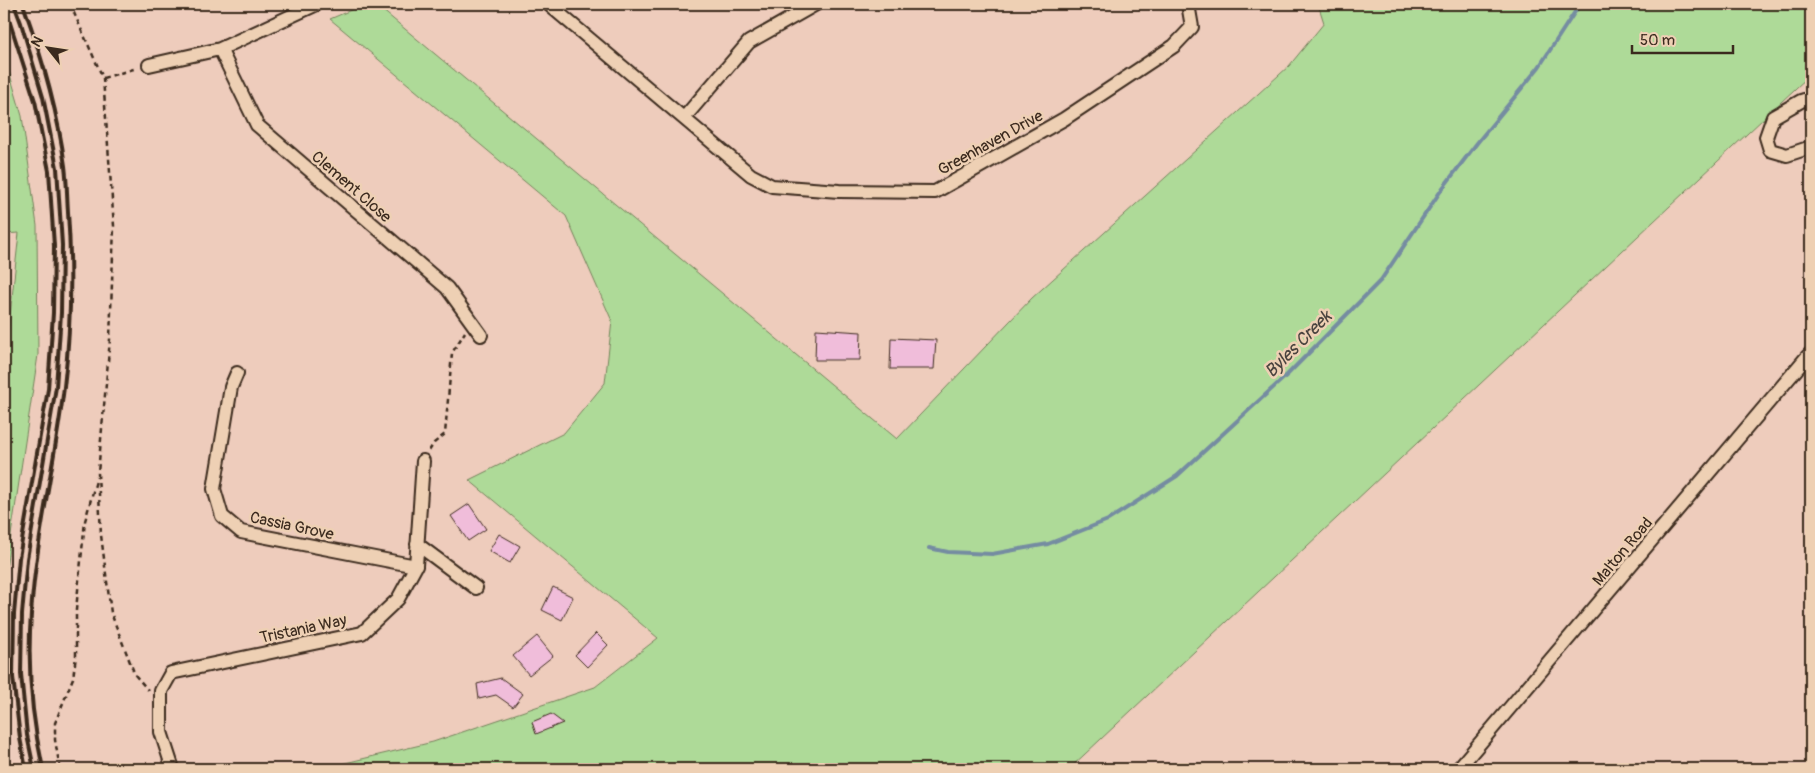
<svg xmlns="http://www.w3.org/2000/svg" width="1815" height="773" font-family="Pangolin,sans-serif">
  <style>
    .green { fill: #aeda98; stroke: #74825b }
    .lines { fill: none; stroke-linecap: round; stroke-linejoin: round }
    .stream { stroke: #758ca1; stroke-width: 4 }
    .building { fill: #f0bdda; stroke: #3b2a1e }
    .minor-casing { stroke: #3b2a1e; stroke-width: 16 }
    .path { stroke: #3b2a1e; stroke-width: 2.5; stroke-dasharray: 5 4; stroke-linecap: butt }
    .minor { stroke: #eed0b4; stroke-width: 12 }
    .rail { stroke: #3b2a1e; stroke-width: 4 }
    .labels { text-anchor: middle; stroke-width: 5; stroke-linejoin: round; paint-order: stroke }
    .street-label { font-size: 16px; fill: #3b2a1e; stroke: #eed0b4 }
    .water-label { font-size: 18px; font-style: italic; fill: #4a433f; stroke: #eed0b4 }
  </style>
  <rect width="100%" height="100%" fill="#eeccbc"/>
  <filter id="ink" filterUnits="userSpaceOnUse"><feTurbulence type="fractalNoise" baseFrequency=".02" numOctaves="2"/><feDisplacementMap in="SourceGraphic" scale="10" xChannelSelector="R" yChannelSelector="G"/><feConvolveMatrix kernelMatrix="1 2 1 2 8 2 1 2 1" color-interpolation-filters="sRGB"/></filter>
  <g filter="url(#ink)">
    <path class="green" d="M365 4H375L897 439 1032 298 1289 66 1324 23 1318 4H1811V74L1069 769H320L433 742 595 687 658 638 469 480 564 433 605 383 612 321 566 216 330 19Z
      M4 54 22 116 37 226 38 355 4 582V371L19 233 4 234Z"/>
    <g class="lines">
      <path class="stream" d="M929 548 948 552 992 554 1048 544 1108 520 1177 476 1287 375 1381 280 1442 189 1477 143 1539 67 1580 4"/>
    </g>
    <path class="building" d="M816 329 861 332 860 360H815Z
      M891 338 936 340 934 369H890Z
      M469 504 486 529 468 541 451 516Z
      M499 534 520 546 510 563 489 551Z
      M553 587 573 597 562 620 542 610Z
      M596 633 608 645 587 667 575 655Z
      M537 636 553 656 529 675 513 656Z
      M501 678 523 694 513 707 496 695 479 699 477 684Z
      M551 714 563 723 536 734 532 722Z"/>
    <g class="lines">
      <g class="minor-casing">
        <path id="minor" d="M548 4 751 175 772 186 839 191 935 192 1064 119 1174 46 1192 27 1188 4
          M220 49 257 125 447 288 481 335
          M149 65 220 49 317 4
          M1811 98 1801 101 1773 117 1766 137 1770 150 1787 155 1811 147
          M684 118 749 42 816 4
          M237 373 231 387 214 489 222 516 241 532 416 566
          M417 544 476 588
          M173 769 161 732V691L171 673 362 633 398 599 416 566 423 461
          M1458 769 1806 358 1811 353"/>
      </g>
      <path class="path" d="M70 4 103 78 137 68
        M103 78 114 226 110 339 98 473 101 535 111 613 135 675 148 690
        M429 451 434 443 445 434 452 353 465 332
        M60 769 55 740V723L73 678 76 656V610L85 521 97 477"/>
      <use href="#minor" class="minor"/>
      <path class="rail" d="M4 4 35 101 49 171 54 246 53 313 48 389 19 558 14 614 13 677 20 738 26 769
        M14 4 21 23 43 97 57 168 62 245 61 313 56 387 27 559 22 614 21 674 27 735 34 769
        M23 4C41 54 58 113 65 166 67 181 67 197 68 212 72 270 71 329 64 387 55 463 36 538 31 614 27 666 32 719 43 769"/>
    </g>
  </g>
  <g class="labels">
    <g class="street-label">
      <text transform="translate(990 142) rotate(-29)" y="6">Greenhaven Drive</text>
      <text transform="translate(352 186) rotate(41)" y="6">Clement Close</text>
      <text transform="translate(292 525) rotate(12)" y="6">Cassia Grove</text>
      <text transform="translate(1622 551) rotate(-50)" y="6">Malton Road</text>
      <text transform="translate(303 628) rotate(-12)" y="6">Tristania Way</text>
    </g>
    <g class="water-label">
      <text transform="translate(1298 344) rotate(-45)" y="6">Byles Creek</text>
    </g>
  </g>
  <rect width="1815" height="773" fill="none" stroke="#eed0b4" stroke-width="20"/>
  <rect x="10" y="10" width="1795" height="753" fill="none" stroke="#3b2a1e" stroke-width="2" filter="url(#ink)"/>
  <g transform="translate(48 48) rotate(300)" stroke="#eed0b4" stroke-width="4" paint-order="stroke">
  <path d="M0-4L9 19L0 12L-9 19Z" fill="#3b2a1e"/>
  <text y="-8" font-size="14" font-weight="bold" text-anchor="middle" fill="#3b2a1e">N</text>
  </g>
  <path d="M1632 45v8h101v-8" fill="none" stroke="#3b2a1e" stroke-width="2.5"/>
  <text x="1640" y="45" font-size="15" fill="#3b2a1e" stroke="#eed0b4" stroke-width="4" paint-order="stroke">50 m</text>
</svg>
